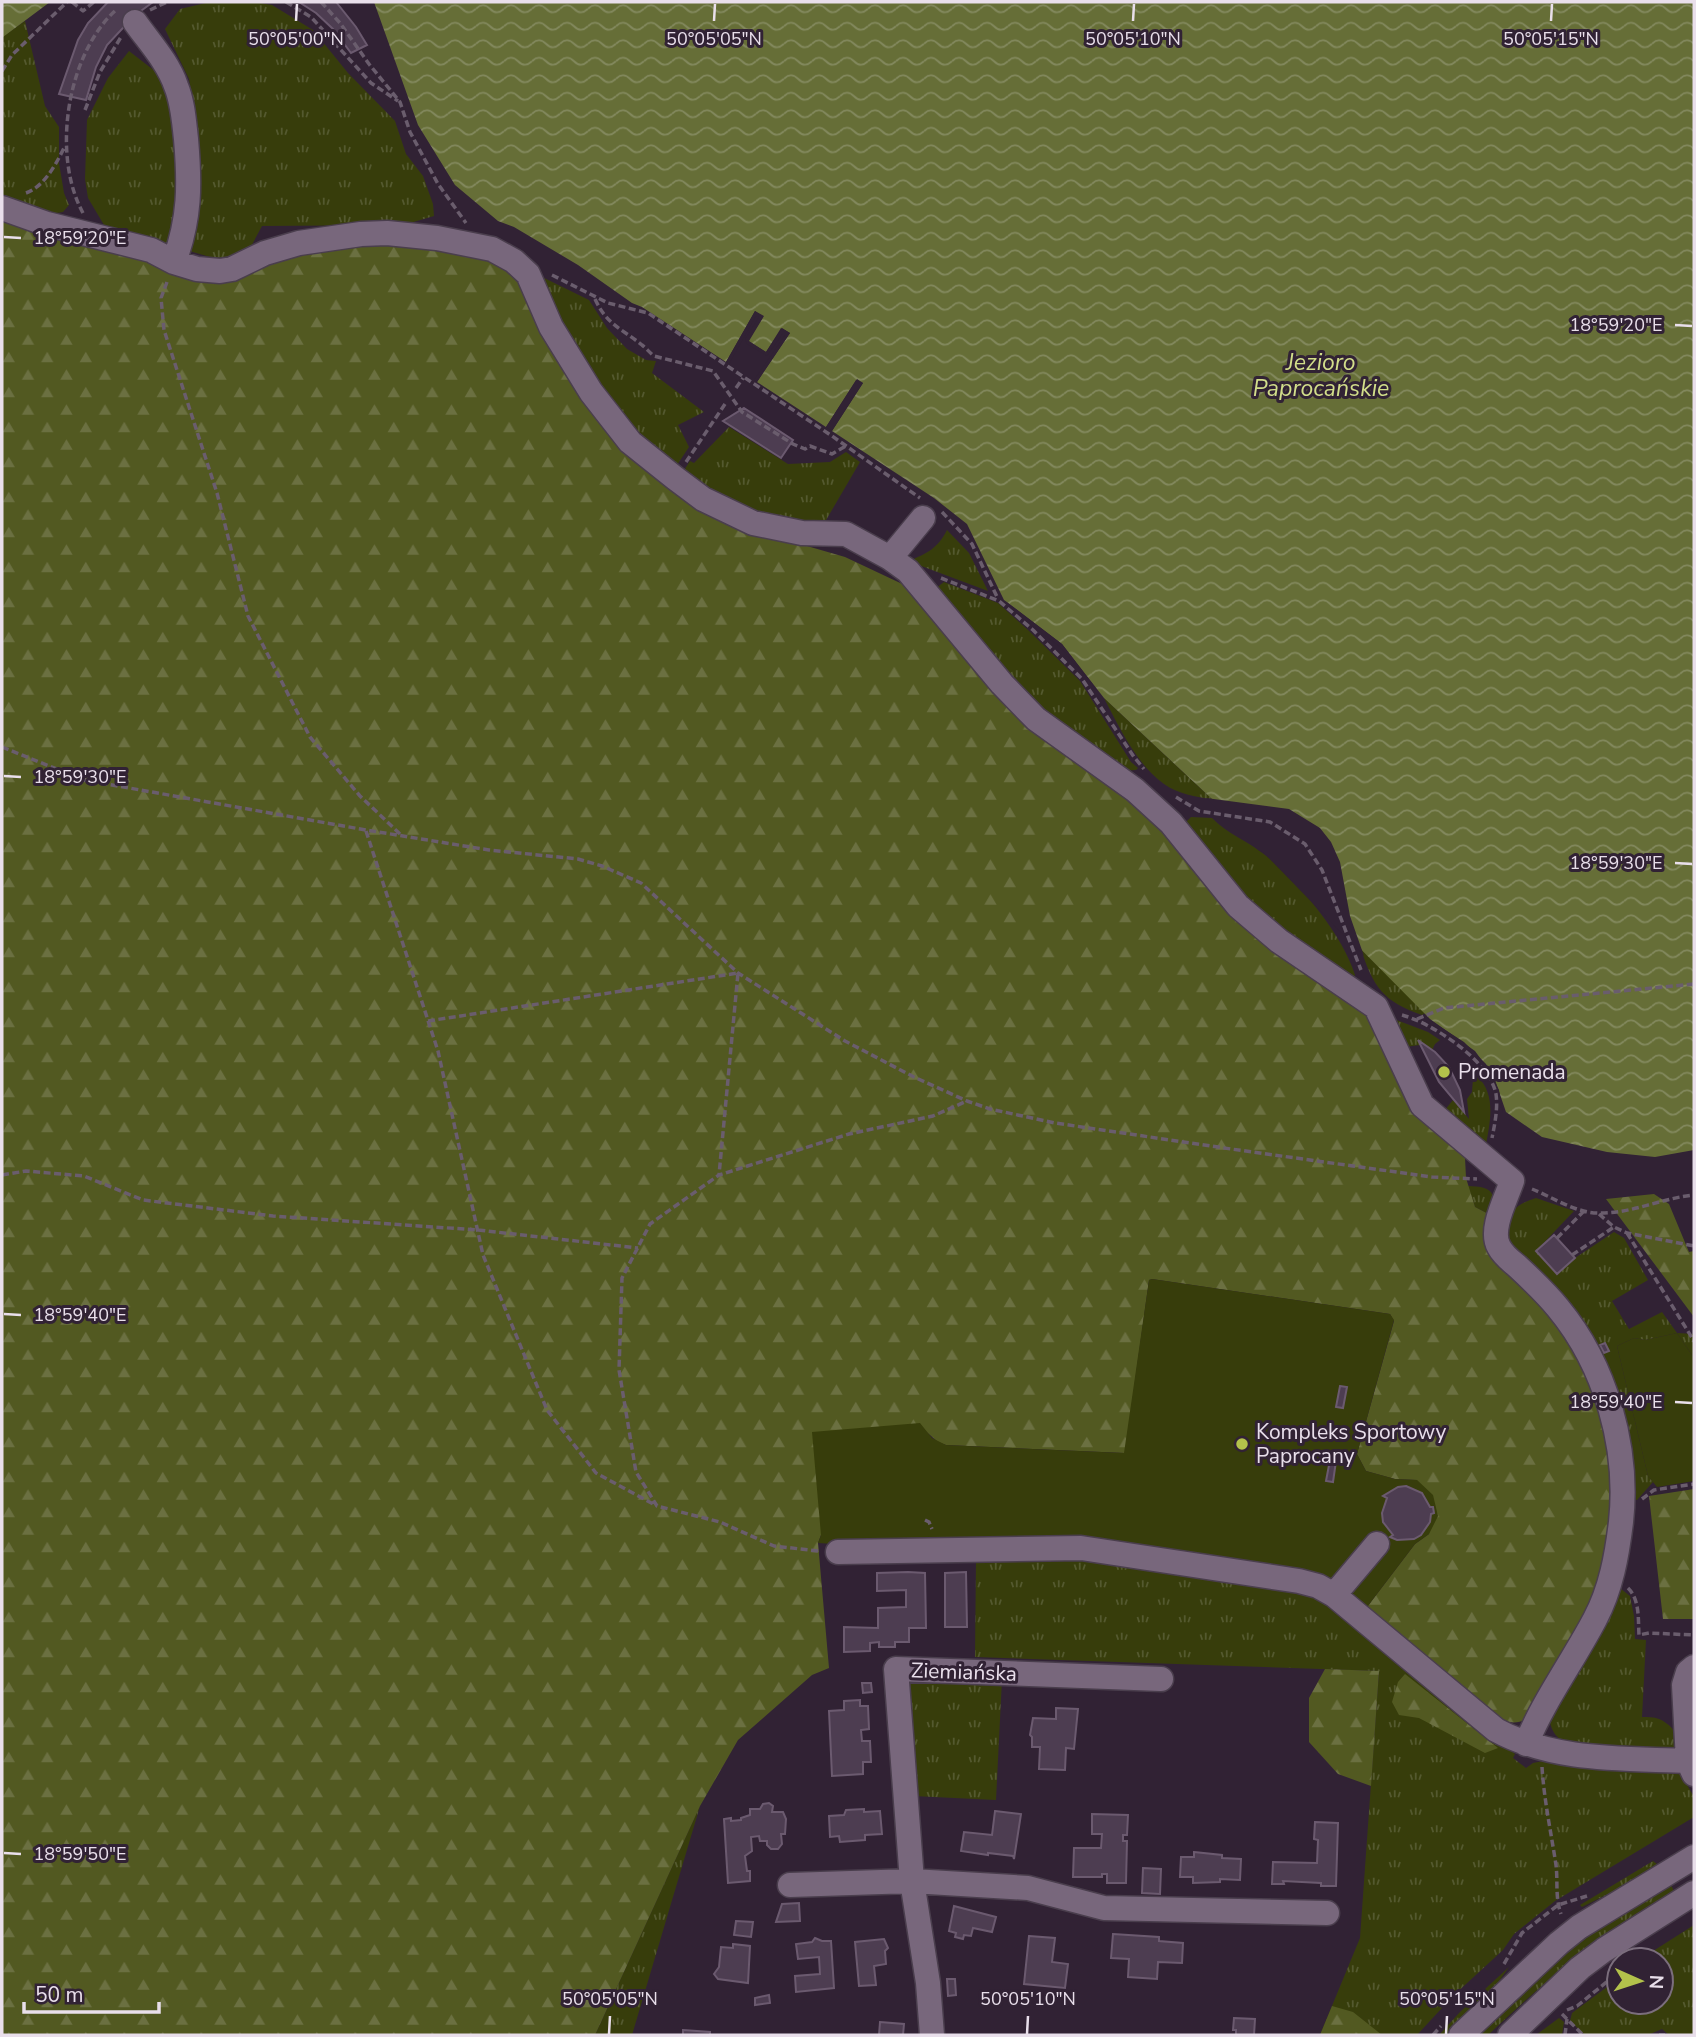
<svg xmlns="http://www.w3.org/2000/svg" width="1696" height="2037" font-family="'Nunito Sans',sans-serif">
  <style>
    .grass { fill: url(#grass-tufts) }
    .forest { fill: url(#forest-firs) }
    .park { fill: #373d0b }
    .water { fill: url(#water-waves) }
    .pier { fill: #312234 }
    .building { fill: #4d3d51; stroke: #6b5a6f; stroke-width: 2 }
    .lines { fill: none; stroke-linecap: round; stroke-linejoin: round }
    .minor-casing { stroke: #4a3e4d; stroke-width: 27 }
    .path { stroke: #6a5d6d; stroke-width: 3.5; stroke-dasharray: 7 3.5; stroke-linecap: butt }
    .minor { stroke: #78677c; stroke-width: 24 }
    .ticks { fill: none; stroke: #e9dfeb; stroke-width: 2.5 }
    .poi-dot { fill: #b3c24b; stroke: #312234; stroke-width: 2.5 }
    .labels { text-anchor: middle; stroke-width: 6; stroke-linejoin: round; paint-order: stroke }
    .poi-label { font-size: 21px; fill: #e9dfeb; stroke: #312234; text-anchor: start }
    .street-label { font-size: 21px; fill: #e9dfeb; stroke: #312234 }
    .water-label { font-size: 23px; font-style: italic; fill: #d2de8a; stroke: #312234 }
    .ticks-label { font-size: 18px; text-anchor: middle; fill: #e9dfeb; stroke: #312234; stroke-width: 6; stroke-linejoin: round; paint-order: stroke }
  </style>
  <defs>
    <pattern id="grass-tufts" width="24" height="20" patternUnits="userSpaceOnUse" patternTransform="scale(1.75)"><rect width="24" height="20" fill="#373d0b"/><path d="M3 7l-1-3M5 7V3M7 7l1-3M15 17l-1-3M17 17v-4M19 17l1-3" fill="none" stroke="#54592f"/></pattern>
    <pattern id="forest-firs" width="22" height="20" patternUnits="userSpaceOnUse" patternTransform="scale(1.75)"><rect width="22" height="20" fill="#525921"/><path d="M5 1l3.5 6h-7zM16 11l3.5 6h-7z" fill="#6b7041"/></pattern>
    <pattern id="water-waves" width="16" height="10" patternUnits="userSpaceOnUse" patternTransform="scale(1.75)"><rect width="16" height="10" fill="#666e37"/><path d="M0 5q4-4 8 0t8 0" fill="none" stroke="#83895e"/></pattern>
  </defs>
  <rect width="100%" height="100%" fill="#312234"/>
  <path class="grass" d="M210 2H254L272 5 313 30 348 73 395 121 406 154 423 176 433 204 434 216 403 225 262 226 248 252 217 259 186 250 199 174 198 132 189 79 165 29 180 9Z
    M25 21 45 106 59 127V163L64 193 69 205 63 212 50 214 2 201V37Z
    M129 51 160 75 175 114 181 151 174 246 107 230 88 198 85 179 87 120 108 78Z
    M534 273 589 300 607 328 627 349 646 360 656 361 652 373 704 412 678 425 689 447 673 471 610 409Z
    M729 427 788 464 830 462 846 452 860 462 822 527 754 519 679 478 690 461 694 463Z
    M947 530 969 553 988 591 908 561C927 554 938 548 947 530Z
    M944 582 998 603 1027 629 1080 681 1131 762 1138 768 1136 770 1120 771 1039 715 936 588Z
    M1104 698 1212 799C1196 797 1178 794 1164 784 1137 765 1119 727 1104 698Z
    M1191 817 1212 818C1227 834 1248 841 1265 855 1297 880 1343 935 1355 975L1353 978 1282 936 1181 827Z
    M1361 949 1425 1013 1422 1015C1384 1002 1373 987 1361 949Z
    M1386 1016 1428 1032 1440 1040 1435 1044 1432 1050 1420 1041V1045L1405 1047Z
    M1477 1076C1498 1096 1489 1125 1485 1151L1440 1116 1453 1100 1469 1119 1467 1099 1472 1092 1473 1079Z
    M1468 1186C1494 1187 1495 1192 1494 1217L1475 1207Z
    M1536 1198 1574 1211 1536 1251 1557 1274 1575 1258 1614 1232 1624 1238 1648 1280 1612 1301 1629 1329 1662 1312 1677 1333 1694 1334V1358L1677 1333 1645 1340 1634 1338 1617 1346 1648 1476 1653 1482 1637 1500H1628L1507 1239C1508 1213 1511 1206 1536 1198Z
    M1073 1556 1315 1590 1515 1754 1513 1758 1526 1768 1533 1763 1543 1761 1679 1771 1694 1797V1817L1555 1901 1514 1934 1503 1950 1453 1996 1417 2035H1320L1360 1938 1379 1671 975 1657 976 1560Z
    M1616 1585 1630 1596 1634 1616 1635 1639 1646 1640 1642 1717C1647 1717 1654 1717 1659 1719 1671 1724 1685 1739 1673 1750L1568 1745C1556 1737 1551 1732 1549 1717Z
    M915 1675 1002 1679 996 1800 913 1796 901 1687Z
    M700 1806 632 2035H595L699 1808Z
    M1653 1861 1657 1864 1624 1886 1582 1907 1580 1905Z
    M1669 1881 1674 1891C1605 1929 1545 1981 1488 2035H1475L1572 1946Z
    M1694 1925V2035H1669L1662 2029 1648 2035H1585L1570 2021 1572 2013 1619 1978V2002H1661V1960H1639Z
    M1509 1967 1497 1984 1447 2035H1439L1460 2012Z
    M1559 2018 1564 2022 1562 2035H1536Z"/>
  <path class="forest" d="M2 219 158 265 267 258 377 240 489 256 523 275 582 399 734 525 845 557 915 590 1129 794 1356 1000 1465 1158 1466 1178 1475 1207 1494 1217 1530 1288 1586 1365 1605 1416 1615 1496 1603 1578 1527 1719C1515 1725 1507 1722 1495 1718L1364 1611 1415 1544 1429 1534 1417 1480 1395 1479 1366 1471 1357 1454 1394 1321 1390 1314 1152 1279 1149 1280 1125 1453 946 1445 938 1442 922 1428 821 1535 818 1543 829 1668 812 1675 738 1740 700 1806 595 2035H2Z
    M1654 1194 1669 1204 1689 1252 1694 1251V1317L1606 1199Z
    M1694 1489V1619H1663L1649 1496Z
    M1325 1669 1379 1671 1371 1786 1338 1774 1309 1742V1698Z
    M1405 1674 1498 1748 1485 1753 1419 1718 1399 1715 1392 1702 1398 1682Z
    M1332 2006 1353 2012 1382 2035H1320Z"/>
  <path class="park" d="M1152 1279 1390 1314 1394 1320 1357 1454 1366 1471 1395 1479 1417 1480 1433 1495 1438 1516 1429 1534 1415 1544 1364 1611 1315 1576 818 1543 821 1535 812 1432 920 1423 932 1438 946 1445 1124 1453 1149 1280Z
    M1677 1333 1694 1358V1481L1657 1487 1648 1476 1617 1346 1634 1338 1645 1340Z"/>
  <path class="water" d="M2 2H50L3 37Z
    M374 2H1694V1150L1655 1157 1607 1152 1542 1137 1506 1112 1494 1077 1475 1051 1430 1019 1212 799 1104 698 1062 644 1004 600 967 524 934 498 832 431 863 383 856 380 826 427 757 382 790 333 781 328 766 352 748 341 763 317 755 311 726 362 642 307 632 303 578 265 514 227 498 221 455 185 418 125Z"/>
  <path class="pier" d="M755 311 764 316 749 341 766 352 782 328 790 333 757 382 754 380 785 335 783 333 767 356 747 344 745 339 759 317 756 316 729 364 726 362Z
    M857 379 863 383 832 431 826 427Z
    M1004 600 1062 644 1098 691 1060 647 1026 621Z
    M1206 798 1289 809 1320 828 1331 842 1340 862 1350 916 1364 956 1265 854 1258 850Z
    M1422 1015 1464 1042 1486 1064 1499 1090 1503 1113 1491 1079 1483 1066 1462 1044 1427 1022Z"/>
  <path class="building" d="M108 2H153L134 16 107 45 96 67 86 100 59 94 78 40 88 23Z
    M299 2H336L356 27 367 45 351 53 333 29 316 13Z
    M744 408 793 440 781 458 723 421Z
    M1418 1040 1435 1052 1449 1067 1460 1090 1464 1112 1439 1082Z
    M1554 1235 1575 1258 1557 1274 1536 1251Z
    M1605 1343 1609 1351 1604 1353 1600 1345Z
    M1340 1386 1347 1387 1343 1408 1336 1407Z
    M1330 1460 1336 1461 1333 1482 1326 1481Z
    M1406 1486 1422 1493 1430 1507H1433L1434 1513 1431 1514 1430 1522 1421 1535 1414 1539 1397 1540 1390 1537 1393 1535 1383 1522 1382 1513 1387 1498 1383 1496 1398 1487Z
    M908 1572 925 1573 926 1628H909V1642H895V1647H879V1642L870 1643V1651L844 1652V1627L878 1628V1608L906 1607V1590L877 1591V1573Z
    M966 1572 967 1627H945V1573Z
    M862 1683H871L872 1692 863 1693Z
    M860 1700V1706H868L869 1729 861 1730 862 1741H870L871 1762H863V1774L832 1776 829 1711 844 1710V1701Z
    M1056 1708 1078 1709 1074 1749 1066 1748 1065 1770 1039 1769 1040 1747H1032V1737L1030 1735 1033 1718 1056 1719Z
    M769 1803 773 1806 772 1812H783L786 1819 785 1834H781L782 1844 778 1849H771L767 1845V1841H760L759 1836 751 1837 752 1851 745 1856 747 1871H750V1881L728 1883 724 1819 731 1818V1821L741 1820V1818L750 1815V1809H760L763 1804Z
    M864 1809V1812L880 1811 882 1834 865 1835V1840L840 1842 839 1836 830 1837 829 1816 844 1815 846 1810Z
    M995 1811 1021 1814 1014 1859 1013 1856 988 1853V1855L961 1851 964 1832 992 1835Z
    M1092 1814 1128 1815 1127 1835H1123V1841H1127L1126 1883H1107V1874H1102V1877H1073L1074 1848H1101L1102 1834H1092Z
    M1315 1822 1338 1823 1336 1886H1321V1883L1283 1881 1284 1884H1272L1273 1862 1317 1863 1318 1840 1314 1839Z
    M1194 1852 1222 1855V1858L1241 1859 1240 1880 1220 1879V1882L1193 1883V1877H1180L1181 1857H1194Z
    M1143 1868 1161 1869 1160 1894 1142 1893Z
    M799 1903 800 1921 776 1922 782 1904Z
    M954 1906 996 1917 992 1932 973 1928 971 1936 964 1935 963 1939 955 1937 956 1933 949 1931Z
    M736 1921 753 1922 751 1937 734 1935Z
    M1113 1934 1159 1937V1941L1183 1943 1182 1963 1158 1962 1157 1979 1128 1977 1129 1959 1111 1958Z
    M1029 1936 1055 1938 1052 1962 1068 1964 1065 1988 1024 1984Z
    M815 1938 822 1941H831L834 1988 796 1992 795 1976 820 1974 819 1957 798 1959 796 1944 812 1942Z
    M884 1939 888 1948 885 1951 886 1964 874 1966 876 1985 859 1986 855 1942Z
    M733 1944 750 1946 748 1983 718 1979 714 1974 719 1967 721 1947 733 1948Z
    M947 1979H955L956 1995 948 1996Z
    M769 1995 770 2003 755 2005V1998Z
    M1234 2018 1255 2019 1254 2035H1236V2030H1233Z
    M880 2022 904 2024 903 2035H879Z
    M683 2030 710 2032V2035H683Z"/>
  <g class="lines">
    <g class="minor-casing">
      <path id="minor" d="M135 22C149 42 168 62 176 86 183 103 184 122 186 139 190 185 190 218 174 262
        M2 208 47 224 151 250 174 262 197 269 220 271 232 269 265 253 299 243 361 234 387 233 437 238 492 249 514 261 528 274 551 327 591 392 630 442 675 478 703 499 753 523 802 533 846 534 890 558 908 571 1002 684 1036 719 1135 790 1171 823 1238 906 1279 941 1376 1007 1422 1105 1512 1181C1506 1199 1489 1230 1499 1247 1503 1255 1511 1261 1517 1266 1531 1279 1546 1293 1558 1308 1606 1366 1629 1448 1621 1522 1617 1555 1611 1589 1595 1619 1573 1661 1544 1700 1526 1744
        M890 558 923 518
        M838 1552 1081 1548 1299 1581 1318 1586 1334 1595 1496 1730C1555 1762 1623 1758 1688 1761L1694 1774
        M1334 1595 1377 1544
        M1688 1761 1684 1685 1688 1672 1694 1667
        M790 1885 912 1881 896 1669 1161 1679
        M932 2035 928 1983 912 1881 1028 1888 1104 1908 1327 1913
        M1461 2035 1559 1943 1579 1927 1694 1857
        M1510 2035 1580 1968 1604 1950 1694 1893"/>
    </g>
    <path class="path" d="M72 2 83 11 94 2
      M286 2 311 17 371 83 398 101
      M321 2 340 23 369 64 400 102 410 132 438 184 466 223
      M150 10 167 2
      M2 71 12 55 67 2
      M85 110 100 72 121 37
      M26 193C45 186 56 164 65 146
      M83 213C51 155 67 53 117 9
      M552 275 608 303 648 313 832 436 920 498
      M167 282 161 298 164 330 217 493 248 616 310 737 360 796 400 834
      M595 299C607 325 621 328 642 345 646 348 649 352 654 356L713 371 742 412 793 444 805 449 810 446 832 454 846 446
      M736 388 743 378
      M686 462 725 404
      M942 512 972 544 998 599
      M941 578 999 601 1033 630 1082 679 1134 757 1144 769
      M2 747 84 780 366 830 489 850 578 859 602 866 641 883 738 973 845 1041 914 1077 967 1101 990 1109 1055 1123 1231 1149 1432 1177 1477 1179
      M1176 797 1199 811 1270 822 1305 844 1322 870 1361 970
      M366 831 438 1051 483 1255 547 1410 596 1473 655 1505
      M1402 1015C1432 1023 1490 1061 1496 1094 1498 1108 1495 1123 1492 1138
      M1417 1019 1444 1008 1694 984
      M428 1021 738 973 719 1175
      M2 1175 26 1171 84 1176 143 1200 273 1216 478 1230 638 1248
      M1532 1189C1552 1197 1576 1213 1598 1213 1631 1214 1662 1198 1694 1195
      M1599 1214 1614 1227 1627 1233 1694 1246
      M1627 1233 1694 1341
      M1557 1238 1584 1211
      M1572 1255 1614 1227
      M1642 1499 1654 1490 1694 1484
      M925 1520 929 1522 932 1529
      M818 1551 774 1546 720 1522 657 1506 636 1472 619 1370 622 1278 650 1224 719 1175 849 1134 933 1116 967 1101
      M1628 1588C1640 1600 1638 1619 1639 1635L1649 1633 1694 1635
      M1542 1767C1544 1800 1551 1832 1556 1865 1558 1881 1555 1898 1561 1914
      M1504 1964 1522 1933 1558 1905 1587 1896
      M1567 2010 1577 2006 1619 1972
      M1562 2014 1583 2035
      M1433 2035 1441 2026
      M1565 2035 1567 2019
      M1659 2035H1665"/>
    <use href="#minor" class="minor"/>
  </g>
  <path class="ticks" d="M296 21 297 4M714 21 715 4M1133 21 1134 4M1551 21 1552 4M4 237 21 238M1675 325 1692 326M4 776 21 777M1675 863 1692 864M4 1314 21 1315M1675 1402 1692 1403M4 1853 21 1854M609 2034 610 2016M1027 2034 1028 2016M1446 2034 1447 2016"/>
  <g class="poi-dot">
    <circle cx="1444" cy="1072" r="7"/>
    <circle cx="1242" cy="1444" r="7"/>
  </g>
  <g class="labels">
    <g class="poi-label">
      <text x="1458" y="1079">Promenada</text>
      <text x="1256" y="1439">Kompleks Sportowy<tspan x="1256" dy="24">Paprocany</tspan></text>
    </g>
    <g class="street-label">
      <text transform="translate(964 1672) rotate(2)" y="7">Ziemiańska</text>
    </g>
    <g class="water-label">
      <text x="1321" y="370">Jezioro<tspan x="1321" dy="26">Paprocańskie</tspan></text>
    </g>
  </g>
  <g class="ticks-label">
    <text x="296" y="45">50°05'00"N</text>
    <text x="714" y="45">50°05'05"N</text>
    <text x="1133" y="45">50°05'10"N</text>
    <text x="1551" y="45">50°05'15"N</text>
    <text x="80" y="244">18°59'20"E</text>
    <text x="1616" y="331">18°59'20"E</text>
    <text x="80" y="783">18°59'30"E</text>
    <text x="1616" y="869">18°59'30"E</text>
    <text x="80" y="1321">18°59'40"E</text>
    <text x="1616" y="1408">18°59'40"E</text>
    <text x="80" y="1860">18°59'50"E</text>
    <text x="610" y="2005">50°05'05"N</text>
    <text x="1028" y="2005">50°05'10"N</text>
    <text x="1447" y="2005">50°05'15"N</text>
  </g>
  <rect width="1696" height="2037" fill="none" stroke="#e9dfeb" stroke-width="7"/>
  <g transform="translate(1640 1981) rotate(93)"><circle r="33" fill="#312234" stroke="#7b6e7d" stroke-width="2"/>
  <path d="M0-5L12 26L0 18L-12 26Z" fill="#b3c24b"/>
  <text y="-10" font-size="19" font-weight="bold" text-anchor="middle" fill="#e9dfeb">N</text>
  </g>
  <path d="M24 2002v10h135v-10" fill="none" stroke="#e9dfeb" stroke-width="3.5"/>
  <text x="35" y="2002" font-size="21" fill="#e9dfeb" stroke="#312234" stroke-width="5" paint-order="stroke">50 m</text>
</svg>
